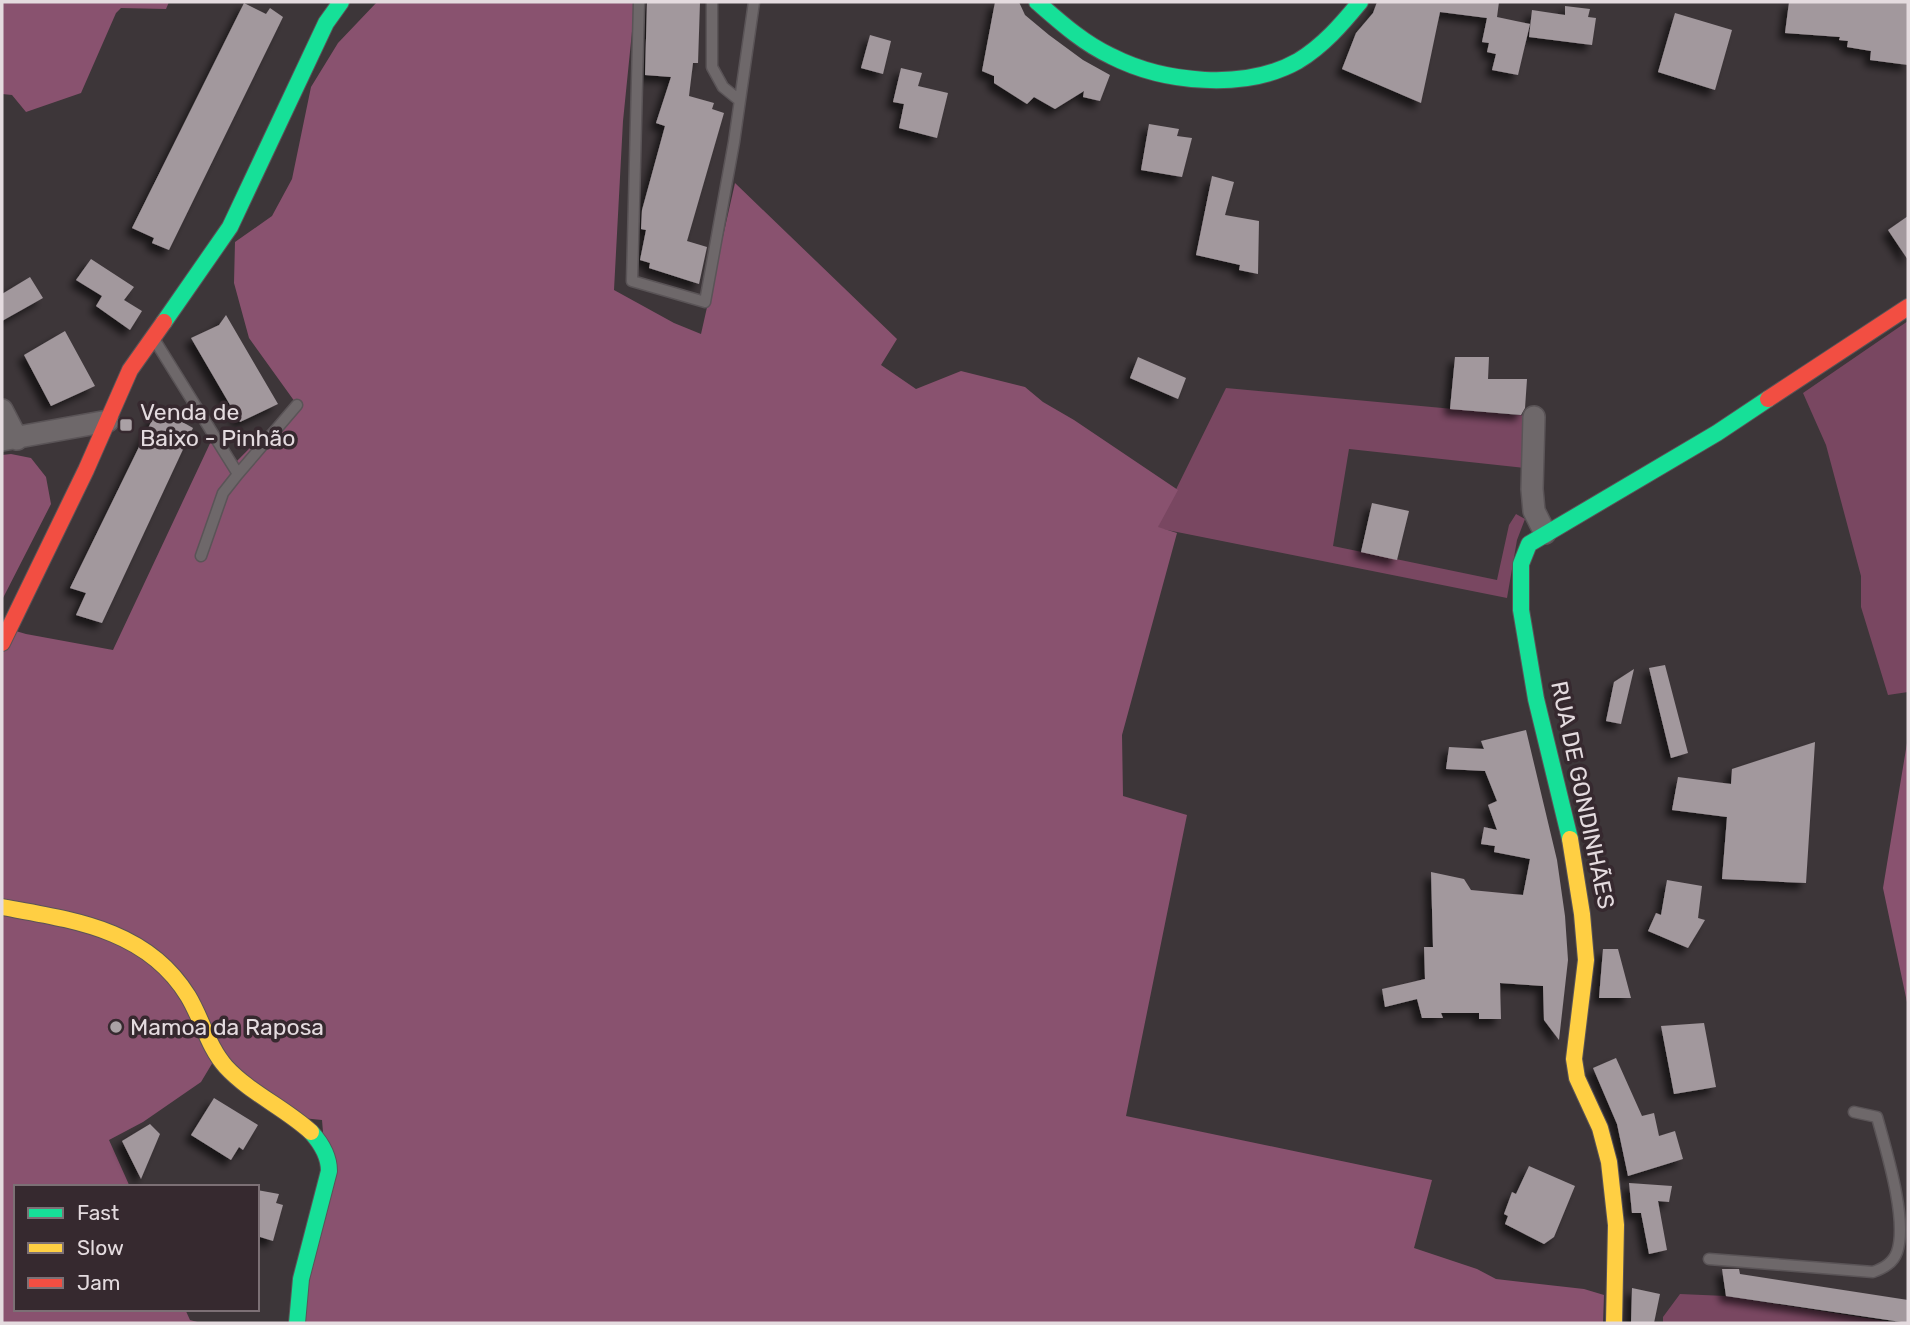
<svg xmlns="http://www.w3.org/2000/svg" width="1910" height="1325" font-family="Rubik,sans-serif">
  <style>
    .green { fill: #794761 }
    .forest { fill: #89526f }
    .building { fill: #a2989d; filter: url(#shadow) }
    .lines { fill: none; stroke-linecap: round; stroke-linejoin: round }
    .lane-casing { stroke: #5a5457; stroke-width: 13 }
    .street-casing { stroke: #5a5457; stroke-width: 24 }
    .fast-casing { stroke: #5a5457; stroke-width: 18 }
    .slow-casing { stroke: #5a5457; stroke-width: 18 }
    .jam-casing { stroke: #5a5457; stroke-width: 18 }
    .lane { stroke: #6e686a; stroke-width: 10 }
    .street { stroke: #6e686a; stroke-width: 21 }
    .fast { stroke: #16e098; stroke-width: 16 }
    .slow { stroke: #ffcf43; stroke-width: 16 }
    .jam { stroke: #f24e42; stroke-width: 16 }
    .poi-dot { fill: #aaa1a5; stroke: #36292f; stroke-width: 2.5 }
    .labels { text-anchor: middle; stroke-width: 7; stroke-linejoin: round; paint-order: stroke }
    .poi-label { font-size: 23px; fill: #e4dbdf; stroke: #36292f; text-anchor: start }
    .street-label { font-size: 23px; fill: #e4dbdf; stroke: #36292f }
  </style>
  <defs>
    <filter id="shadow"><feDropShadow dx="-6" dy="6" stdDeviation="3.5" flood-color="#0009"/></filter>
  </defs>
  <rect width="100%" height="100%" fill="#3d3639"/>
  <path class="green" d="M1908 321V692L1888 695 1861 607V576L1826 445 1803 393Z
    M1226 388 1528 416 1525 468 1349 449 1333 546 1497 580 1509 525 1516 514 1525 519 1517 540 1507 598 1157 528Z
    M1680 1294 1726 1296 1898 1323H1663V1317Z"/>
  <path class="forest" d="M2 2H169L166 9 121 8 116 13 81 93 26 112 12 95 2 94Z
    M377 2H635L623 121 614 290 674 323 701 334 735 183 897 339 881 365 916 389 961 371 1025 387 1043 402 1074 420 1178 490 1158 527 1177 533 1122 735 1123 796 1187 815 1126 1116 1432 1180 1414 1248 1477 1269 1496 1279 1584 1289 1604 1295 1603 1323H295L328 1193 322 1120 302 1118 216 1057 201 1082 143 1122 109 1140 130 1187H16V1309H185L190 1320 201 1323H2V627L26 634 113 650 213 437 236 462 295 402 249 338 234 283 235 242 272 216 292 179 311 87 338 43Z
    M11 454 31 458 46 477 51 504 2 600V455Z
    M1908 737V1007L1883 888Z"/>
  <path class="building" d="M647 2H700L698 63H693L689 96 714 103 712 109 724 113 687 241 707 247 699 284 649 268 650 263 640 260 646 230 641 229 642 210 665 126 656 123 671 77 645 75Z
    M995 2H1019L1025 15 1049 35 1083 60 1110 75 1100 101 1083 97 1084 91 1055 109 1034 97 1027 104 994 83V76L982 71Z
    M1377 2H1499L1497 17 1530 24 1518 75 1492 70 1496 54 1487 52 1489 43 1482 42 1487 18 1440 12 1421 103 1342 69 1356 33 1373 13Z
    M1789 2H1908V65L1870 60 1871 51 1847 47 1848 41 1839 40 1840 37 1785 33Z
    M244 3 266 14 270 8 283 17 169 250 152 243 154 238 132 228Z
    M1565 6 1590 9 1588 17 1596 18 1592 45 1529 37 1532 10 1565 15Z
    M1675 13 1732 30 1715 90 1658 72Z
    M870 35 891 41 883 74 861 68Z
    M901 68 922 73 918 86 948 93 937 138 899 128 904 104 893 102Z
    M1149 124 1179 129 1177 136 1192 138 1182 177 1141 170Z
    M1212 176 1234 182 1225 215 1259 221 1258 274 1239 270 1240 265 1196 255Z
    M1908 216V260L1888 230Z
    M91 259 134 287 124 300 142 311 130 330 96 306 102 296 76 280Z
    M30 277 43 298 2 321V294Z
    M226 315 278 404 240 422 191 338 219 325Z
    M65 331 95 386 51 406 24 355Z
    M1138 357 1186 378 1178 399 1130 378Z
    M1455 357H1489L1488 379H1527L1525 408 1521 415 1450 409Z
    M158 408 193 428 102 623 76 615 86 593 70 588Z
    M1372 503 1409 511 1397 560 1361 552Z
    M1665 665 1688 753 1671 758 1649 668Z
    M1634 669 1621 724 1606 721 1614 682Z
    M1526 730 1557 860 1565 916 1568 960 1559 1040 1544 1020 1543 986 1500 983 1501 1019H1479V1013H1441L1443 1018H1422L1417 999 1385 1007 1382 989 1425 979 1424 947H1433L1431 872 1464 879 1471 890 1523 895 1530 859 1494 852 1495 846 1481 844 1484 827 1497 830 1488 805 1497 801 1485 771 1446 769 1449 747 1484 749 1481 741Z
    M1815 742 1806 883 1722 879 1727 817 1672 810 1678 777 1731 784 1732 769Z
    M1667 880 1702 886 1698 918 1705 920 1688 948 1648 931 1656 913 1661 915Z
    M1603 949H1618L1631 998H1599Z
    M1704 1023 1716 1087 1674 1094 1661 1026Z
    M1616 1058 1642 1116 1654 1113 1659 1136 1675 1131 1683 1159 1628 1176 1617 1124 1593 1068Z
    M214 1098 258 1125 243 1150 239 1147 231 1160 191 1135Z
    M150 1124 160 1134 141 1179 122 1141Z
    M1529 1166 1575 1186 1554 1237 1544 1244 1505 1224 1508 1216 1504 1214 1512 1192 1516 1194Z
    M1629 1183 1672 1186 1669 1202 1658 1201 1667 1250 1649 1254 1641 1213H1632Z
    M257 1190 279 1194 276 1203 283 1205 273 1241 257 1236Z
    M1722 1269H1739L1740 1274 1908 1300V1323L1726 1296Z
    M1632 1288 1660 1294 1654 1323H1631Z"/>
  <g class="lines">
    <g class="lane-casing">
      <path id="lane" d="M639 2 632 281 705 302 734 142 754 2
        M712 2V67L723 87 739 100
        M154 339 238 474 297 405
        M201 556 223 493 238 474
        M1709 1259 1873 1272C1884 1268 1893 1263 1897 1252 1908 1220 1886 1150 1877 1117L1854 1112"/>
    </g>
    <g class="street-casing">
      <path id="street" d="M2 410 17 439
        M1534 417 1532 489 1534 511 1545 533
        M2 440 108 421"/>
    </g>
    <g class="fast-casing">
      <path id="fast" d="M1037 2C1060 22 1083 43 1111 56 1164 83 1245 91 1298 61 1323 46 1342 24 1360 2
        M164 322 230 227 326 23 341 2
        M1570 839 1536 699 1521 610V564L1529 544 1717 433 1768 399
        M297 1323 301 1279 329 1171C329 1155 321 1143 311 1132"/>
    </g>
    <g class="slow-casing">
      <path id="slow" d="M1570 839 1582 914 1586 960 1574 1059 1577 1078 1600 1128 1609 1162 1616 1225 1614 1323
        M2 907C73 920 147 929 188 996 202 1019 208 1047 226 1067 250 1093 285 1108 311 1132"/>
    </g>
    <g class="jam-casing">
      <path id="jam" d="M1768 399 1908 307
        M2 643 86 470 130 370 164 322"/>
    </g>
    <use href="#lane" class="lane"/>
    <use href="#street" class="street"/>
    <use href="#fast" class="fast"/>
    <use href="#slow" class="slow"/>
    <use href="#jam" class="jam"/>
  </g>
  <g class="poi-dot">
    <rect x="119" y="418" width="14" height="14" rx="3.5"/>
    <circle cx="116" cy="1027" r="7"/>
  </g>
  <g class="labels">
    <g class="poi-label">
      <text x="140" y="420">Venda de<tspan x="140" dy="26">Baixo - Pinhão</tspan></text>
      <text x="130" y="1035">Mamoa da Raposa</text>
    </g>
    <g class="street-label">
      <text transform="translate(1583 795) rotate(78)" y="8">RUA DE GONDINHÃES</text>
    </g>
  </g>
  <rect width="1910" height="1325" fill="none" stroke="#e4dbdf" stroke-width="7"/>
  <rect x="14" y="1185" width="245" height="126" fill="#36292f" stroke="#7c7075" stroke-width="2"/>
  <rect x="28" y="1208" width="35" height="10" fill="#16e098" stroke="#7c7075" stroke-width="2"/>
  <text x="77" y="1220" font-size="21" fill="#e4dbdf">Fast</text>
  <rect x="28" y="1243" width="35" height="10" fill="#ffcf43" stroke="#7c7075" stroke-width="2"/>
  <text x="77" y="1255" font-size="21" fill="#e4dbdf">Slow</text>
  <rect x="28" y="1278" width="35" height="10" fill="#f24e42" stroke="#7c7075" stroke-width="2"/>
  <text x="77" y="1290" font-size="21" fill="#e4dbdf">Jam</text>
</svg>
